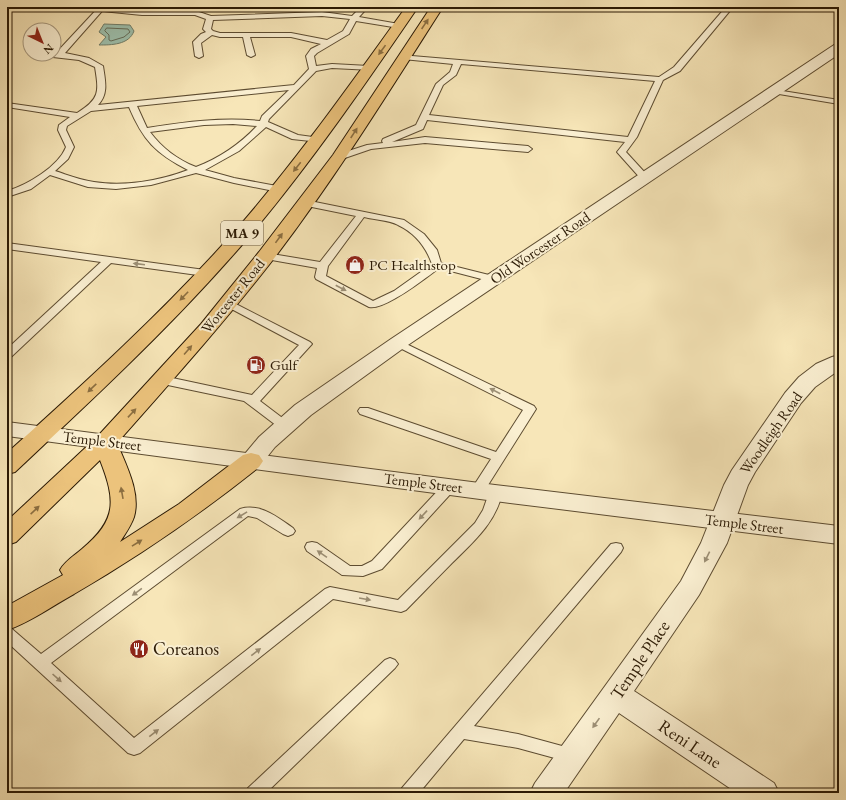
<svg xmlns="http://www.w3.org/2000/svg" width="846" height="800" font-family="'EB Garamond',serif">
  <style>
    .water { fill: #9dc0ad; stroke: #6f7d69 }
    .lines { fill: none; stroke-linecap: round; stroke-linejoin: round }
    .shore { stroke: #646c58; stroke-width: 1 }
    .service-casing { stroke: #5d4c31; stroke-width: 2 }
    .minor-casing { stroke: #5d4c31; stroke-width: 2 }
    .tertiary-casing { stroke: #5d4c31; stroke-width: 2 }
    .trunk-casing { stroke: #2a1904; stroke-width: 2 }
    .service { fill: #faefd1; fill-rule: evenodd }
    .minor { fill: #faefd1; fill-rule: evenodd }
    .tertiary { fill: #faefd1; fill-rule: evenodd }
    .trunk { fill: #ecc37c; fill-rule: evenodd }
    .oneway { fill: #8b6e40 }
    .oneway2 { fill: #9c8f75 }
    .labels { text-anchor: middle; stroke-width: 4; stroke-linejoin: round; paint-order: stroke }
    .shield { fill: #faefd1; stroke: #685942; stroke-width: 1 }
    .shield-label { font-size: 14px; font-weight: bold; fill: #2a1904 }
    .street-label { font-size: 15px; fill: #2a1904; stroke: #faefd1 }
    .poi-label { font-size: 15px; fill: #2a1904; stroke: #faefd1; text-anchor: start }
    .near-poi-label { font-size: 18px; fill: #2a1904; stroke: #faefd1; text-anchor: start }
    .near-street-label { font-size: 18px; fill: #2a1904; stroke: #faefd1 }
  </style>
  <rect width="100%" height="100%" fill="#f7e6b8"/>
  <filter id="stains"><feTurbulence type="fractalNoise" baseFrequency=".005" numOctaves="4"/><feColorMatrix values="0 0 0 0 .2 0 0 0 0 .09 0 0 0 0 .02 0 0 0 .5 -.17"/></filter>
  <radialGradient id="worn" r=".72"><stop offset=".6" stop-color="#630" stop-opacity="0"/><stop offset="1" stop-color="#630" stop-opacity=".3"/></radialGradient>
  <path class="water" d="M104 24 130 25 134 31C129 45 111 45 99 45L106 37 99 32Z"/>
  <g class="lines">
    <path class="shore" d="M107 28 128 29 130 32 124 37 111 41 109 40V35L105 31Z"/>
    <g class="service-casing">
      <path id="service" d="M101 7 142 11H196L211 16 322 12 352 16 361 7H368L359 17 399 24 403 26 399 28 356 21 349 34 317 53 314 56 316 66 332 64 369 66 373 68 372 70 332 68 316 71 269 119 268 122 298 135 320 138 321 140 320 142 292 139 266 127 239 151 205 170 234 178 282 187 284 189 282 191 279 192 234 183 196 173 151 185 116 189 88 187 50 175 31 189 7 197V191C27 185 58 167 66 147L58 130 59 125 70 117 7 107V103L77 113C100 99 99 92 95 67L79 60 44 56 40 54H54V52H57L98 8ZM102 11 142 15H195L206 19 203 29 206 32 201 34 193 42 195 56 199 58 203 56 201 43 212 35 220 37H243L247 55 251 57 255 55 250 37H291L321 44 311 49 306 56 309 69 294 85 98 105C109 94 105 80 103 66L89 58 65 53ZM322 16 350 19 343 31 327 40 291 33H220L213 31 211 29 213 20ZM289 90 262 116 260 121C222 117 185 122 147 128L137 106ZM129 107C143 140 155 153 188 170 159 181 124 187 94 182 80 180 68 175 55 171L68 159 74 147 66 130 67 126 91 111ZM233 124 257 126C240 144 220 158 196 167 178 160 162 148 150 132L204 125Z
        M726 7H733L680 71 663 80 637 137 626 152 648 176 650 178 648 180H642L617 152 625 142 427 120 423 129 392 142 425 137 528 146 532 149 528 152 425 143 371 149 339 160 335 157 336 155 367 145 383 143 382 141 383 139 416 125 436 84 450 72 453 64 403 59H400V55L659 77 674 67ZM461 64 655 81 628 137 429 115 443 85 456 75Z
        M770 89 839 100V104L773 93 769 91Z
        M305 200 404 220 424 234 437 250 441 263 497 277 498 279 493 282 439 268C426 278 384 311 369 307L316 279 315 277 317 268 266 259 261 256 266 253 320 262 356 216 302 205 300 203ZM364 217C375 220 389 220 398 225 415 233 426 247 432 264L394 291 373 301 326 276 328 266Z
        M7 243 205 270 210 273 205 276 111 263 11 357 7 358V349L101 262 7 249Z
        M228 300 310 342 312 344 260 401 289 423 291 426 289 429H281L244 401 163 384 159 383 157 380 159 377 163 376 252 395 299 345 224 305 223 303 224 301Z
        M398 340 534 406 536 409 483 493 478 495 473 493 471 490 491 459 360 414 358 411 360 408H368L496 452 523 410 394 345 392 343Z
        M450 481 455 483 457 486 455 489 382 569 363 576 342 575 307 551 305 547 307 543 312 542 317 543 350 566H362L372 561 445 483Z
        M495 488 500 490 502 493C496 523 472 543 451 564 436 579 421 595 406 610L401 612 333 599 140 753 134 755 128 753 7 642V627L12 629 41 654 240 509C261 503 277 517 293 528L295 531 293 534 288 536 283 534 257 518 248 516 51 663 134 738 325 589 330 587 398 600 475 523 483 510 490 490Z
        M616 543 621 544 623 548 621 552 474 726 518 734 573 749 579 751 581 756 579 761 573 763 518 748 464 739 419 793H399L402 788 611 544Z
        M390 658 395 660 398 664 395 668 266 793H245L248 788 385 660Z"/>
    </g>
    <g class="minor-casing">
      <path id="minor" d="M839 44V54L405 347 311 415 275 447 259 467 251 469 243 467 239 461 259 437 295 405 391 339 834 45Z
        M839 355V370L815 387 801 403 755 472 748 485 727 543 699 595 634 691 774 783 779 793H737L619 713 564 793H530L535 783 681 581 701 543 724 485 732 470 785 393 799 377 816 364 832 357Z"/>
    </g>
    <g class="tertiary-casing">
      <path id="tertiary" d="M7 422 495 485 839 526V544L495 501 7 436Z"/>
    </g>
    <g class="trunk-casing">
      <path id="trunk" d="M406 7H418C364 86 309 166 247 239 176 322 95 397 15 472L7 474V453C86 382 165 310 235 231 297 160 351 83 406 7Z
        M431 7H443C388 93 334 180 272 261 223 324 170 383 117 443 126 465 141 493 134 517 131 526 125 534 120 542L179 504 243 455 251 453 259 455 263 461 259 467C199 515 141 555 74 594 52 606 31 622 7 630V606L63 575 60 570C65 561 74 556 82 549 117 520 116 501 100 460L16 542 7 545V521L97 437 201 324 259 252 333 155Z"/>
    </g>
    <use href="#service" class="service"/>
    <use href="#minor" class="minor"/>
    <use href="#tertiary" class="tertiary"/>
    <use href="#trunk" class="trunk"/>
  </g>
  <defs><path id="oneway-solid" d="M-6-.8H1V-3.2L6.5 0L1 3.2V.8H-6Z"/></defs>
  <g class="oneway">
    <use href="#oneway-solid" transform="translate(425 24) rotate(-56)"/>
    <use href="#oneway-solid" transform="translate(382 50) rotate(126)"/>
    <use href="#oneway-solid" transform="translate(354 133) rotate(-57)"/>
    <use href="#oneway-solid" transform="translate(297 167) rotate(128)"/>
    <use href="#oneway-solid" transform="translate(279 238) rotate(-54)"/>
    <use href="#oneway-solid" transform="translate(184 296) rotate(134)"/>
    <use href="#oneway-solid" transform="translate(188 350) rotate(-49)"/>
    <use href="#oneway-solid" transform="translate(92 388) rotate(136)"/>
    <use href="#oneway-solid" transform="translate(132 413) rotate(-47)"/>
    <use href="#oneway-solid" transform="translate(122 493) rotate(-100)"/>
    <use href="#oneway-solid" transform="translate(35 510) rotate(-43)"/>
    <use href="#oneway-solid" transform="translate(137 543) rotate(-32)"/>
  </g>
  <g class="oneway2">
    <use href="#oneway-solid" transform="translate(139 264) rotate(-173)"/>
    <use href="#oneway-solid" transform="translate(341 288) rotate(28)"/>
    <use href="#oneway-solid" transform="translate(495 391) rotate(-153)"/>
    <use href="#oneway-solid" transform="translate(242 515) rotate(149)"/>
    <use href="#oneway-solid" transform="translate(423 515) rotate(133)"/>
    <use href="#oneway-solid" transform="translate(322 554) rotate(-146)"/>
    <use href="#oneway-solid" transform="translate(707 557) rotate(116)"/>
    <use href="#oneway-solid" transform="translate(137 592) rotate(144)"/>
    <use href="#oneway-solid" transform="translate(365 599) rotate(10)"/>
    <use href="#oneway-solid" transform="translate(256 652) rotate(-38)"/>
    <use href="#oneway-solid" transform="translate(57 678) rotate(42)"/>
    <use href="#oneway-solid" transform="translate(596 723) rotate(125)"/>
    <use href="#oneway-solid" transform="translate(154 733) rotate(-38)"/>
  </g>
  <defs>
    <g id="shop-disc" transform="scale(1)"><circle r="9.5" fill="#8f2418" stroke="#faefd1"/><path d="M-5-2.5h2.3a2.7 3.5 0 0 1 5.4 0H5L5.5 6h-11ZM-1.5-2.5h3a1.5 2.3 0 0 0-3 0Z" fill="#fff"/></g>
    <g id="fuel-disc" transform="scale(1)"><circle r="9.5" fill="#8f2418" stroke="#faefd1"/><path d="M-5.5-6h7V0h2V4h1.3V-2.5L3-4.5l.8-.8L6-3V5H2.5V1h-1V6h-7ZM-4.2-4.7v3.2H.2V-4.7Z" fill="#fff"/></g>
    <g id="restaurant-disc" transform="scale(1)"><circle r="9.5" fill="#8f2418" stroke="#faefd1"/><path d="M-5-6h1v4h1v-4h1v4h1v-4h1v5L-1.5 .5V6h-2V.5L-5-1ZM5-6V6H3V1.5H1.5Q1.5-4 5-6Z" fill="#fff"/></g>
  </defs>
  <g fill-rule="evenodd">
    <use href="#shop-disc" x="355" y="265"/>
    <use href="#fuel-disc" x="256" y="365"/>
    <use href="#restaurant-disc" x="139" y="649"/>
  </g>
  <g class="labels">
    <rect class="shield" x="221" y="221" width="42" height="24" rx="3"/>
    <g class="shield-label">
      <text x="242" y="238">MA 9</text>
    </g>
    <g class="street-label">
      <text transform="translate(540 248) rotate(-34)" y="5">Old Worcester Road</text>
      <text transform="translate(233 296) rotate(-51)" y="5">Worcester Road</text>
      <text transform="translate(771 433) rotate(-55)" y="5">Woodleigh Road</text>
      <text transform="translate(102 441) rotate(7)" y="5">Temple Street</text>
      <text transform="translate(423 483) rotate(7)" y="5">Temple Street</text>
      <text transform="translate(744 524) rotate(7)" y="5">Temple Street</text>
    </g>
    <g class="poi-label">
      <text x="369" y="270">PC Healthstop</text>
      <text x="270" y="370">Gulf</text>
    </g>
    <g class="near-poi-label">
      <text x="153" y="655">Coreanos</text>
    </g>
    <g class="near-street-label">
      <text transform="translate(640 660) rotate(-56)" y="6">Temple Place</text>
      <text transform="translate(690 744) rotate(34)" y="6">Reni Lane</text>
    </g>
  </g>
  <rect width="846" height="800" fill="none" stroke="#f7e6b8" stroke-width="24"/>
  <rect x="8" y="8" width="830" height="784" fill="none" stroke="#2a1904" stroke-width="2"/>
  <rect x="12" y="12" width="822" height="776" fill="none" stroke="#2a1904"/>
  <g transform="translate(42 42) rotate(137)"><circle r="19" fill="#faefd1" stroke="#a7997f"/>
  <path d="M0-3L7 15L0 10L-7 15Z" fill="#8f2418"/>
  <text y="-6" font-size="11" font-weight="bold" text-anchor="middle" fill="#2a1904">N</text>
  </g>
  <rect width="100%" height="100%" filter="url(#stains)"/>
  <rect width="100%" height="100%" fill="url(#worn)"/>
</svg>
